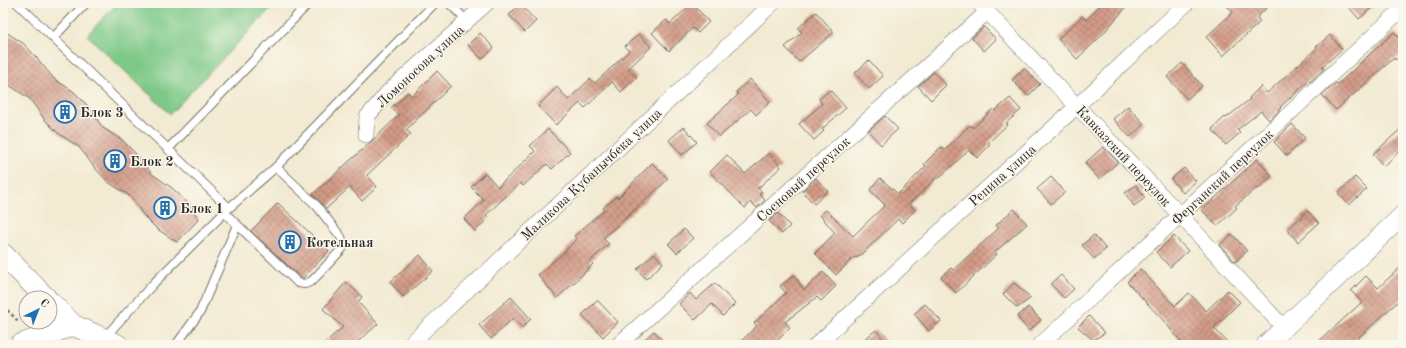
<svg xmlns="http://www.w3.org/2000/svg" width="1406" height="348" font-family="'Old Standard TT',serif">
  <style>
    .park { fill: #7ec988; stroke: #547a5a }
    .building { fill: url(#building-cross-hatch) }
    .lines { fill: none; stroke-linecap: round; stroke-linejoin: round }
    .service-casing { stroke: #716e65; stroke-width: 10 }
    .minor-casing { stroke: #716e65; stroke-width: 16 }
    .tertiary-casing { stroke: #716e65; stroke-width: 20 }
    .secondary-casing { stroke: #716e65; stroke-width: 22 }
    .path { stroke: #716e65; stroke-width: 2.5; stroke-dasharray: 3 3; stroke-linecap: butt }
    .service { stroke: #fff; stroke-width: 8 }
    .minor { stroke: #fff; stroke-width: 15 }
    .tertiary { stroke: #fff; stroke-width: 19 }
    .secondary { stroke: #fff; stroke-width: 21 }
    .labels { text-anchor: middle; stroke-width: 3; stroke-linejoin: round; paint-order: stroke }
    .street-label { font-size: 14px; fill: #2b2b2b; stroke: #fbf7ec }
    .poi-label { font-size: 14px; font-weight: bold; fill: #2b2b2b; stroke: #fbf7ec; text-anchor: start }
  </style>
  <defs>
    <pattern id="building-cross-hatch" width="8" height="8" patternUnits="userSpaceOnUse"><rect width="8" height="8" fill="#d39b87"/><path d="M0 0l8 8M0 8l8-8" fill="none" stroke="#ab7f6f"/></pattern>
  </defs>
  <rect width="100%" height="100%" fill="#fbf7ec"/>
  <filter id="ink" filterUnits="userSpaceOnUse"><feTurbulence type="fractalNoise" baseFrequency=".025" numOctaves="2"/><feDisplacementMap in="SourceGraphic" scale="8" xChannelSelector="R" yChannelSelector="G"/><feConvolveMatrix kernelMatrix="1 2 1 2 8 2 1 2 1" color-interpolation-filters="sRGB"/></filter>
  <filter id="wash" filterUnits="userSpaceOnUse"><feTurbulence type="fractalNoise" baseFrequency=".012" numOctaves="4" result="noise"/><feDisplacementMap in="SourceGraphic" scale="16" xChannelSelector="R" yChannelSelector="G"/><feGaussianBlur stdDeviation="0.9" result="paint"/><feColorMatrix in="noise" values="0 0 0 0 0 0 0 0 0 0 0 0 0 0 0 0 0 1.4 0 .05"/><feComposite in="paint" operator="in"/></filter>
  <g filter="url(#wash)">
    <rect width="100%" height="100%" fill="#f2ead2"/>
    <path class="park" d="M118 3H276L170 114 87 35Z"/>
    <g id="blocks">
      <path class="building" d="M692 3 709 22 698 33 693 28 669 51 652 33 666 20 670 24Z
        M1102 3H1130L1100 37 1077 59 1058 39 1082 16 1086 20Z
        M1224 3H1272L1257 17 1260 22 1223 56 1206 37 1233 12Z
        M1345 3H1377L1359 19Z
        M520 4 536 21 525 32 509 15Z
        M816 12 834 32 799 62 785 47 802 32 798 28Z
        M984 27 996 39 984 51 972 38Z
        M3 30 24 44 36 57 54 79 73 91 86 104 103 128 122 140 135 153 152 174 172 188 185 200 199 219 177 242 157 229 144 216 130 196 108 182 95 168 79 147 58 133 45 120 30 99 9 85 3 79Z
        M1394 32 1403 41V53L1395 60 1394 58 1336 110 1322 95 1336 83 1338 84Z
        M480 33 494 48 482 59 468 45Z
        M639 34 651 47 628 69 637 77 621 92 612 82 585 108 580 103 556 125 538 106 557 87 568 100 590 79 595 83 629 51 625 46Z
        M1330 35 1342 49 1322 67 1324 69 1310 82 1309 81 1280 107 1281 108 1278 110 1279 111 1269 120 1261 111 1237 130 1240 133 1226 145 1212 129 1225 117 1226 118 1250 99 1249 98 1261 86 1267 93 1317 48 1316 47Z
        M869 60 883 76 869 89 855 73Z
        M1182 63 1202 86 1187 99 1167 77Z
        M1024 68 1040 84 1028 96 1012 80Z
        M437 71 451 86 406 130 411 134 367 175 377 187 362 201 350 187 326 209 313 194 373 140 399 115 391 108 408 92 412 96Z
        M934 72 946 85 931 100 918 86Z
        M750 79 770 102 756 115 751 109 719 137 707 123 738 95 736 92Z
        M830 90 846 108 822 129 824 131 814 140 799 124 822 104 819 99Z
        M1010 98 1021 110 1006 123 1008 124 988 143 990 145 977 158 969 150 938 179 937 177 909 204 915 210 902 223 898 219 863 253 856 258 854 257 836 275 815 253 835 233 820 215 826 210 853 236 885 205 870 190 880 178 898 194 926 166 924 164 941 147 945 150 970 125 973 128 993 109 995 111Z
        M1128 106 1144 124 1130 137 1113 119Z
        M885 116 898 129 881 145 868 131Z
        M1292 124 1305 138 1287 156 1274 142Z
        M684 127 697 142 682 155 669 140Z
        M1403 127V148L1384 166 1373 154Z
        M548 129 570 152 552 169 547 164 523 186 520 183 486 215 489 218 475 231 464 219 484 200 471 187 485 173 498 187 535 151 530 146Z
        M1103 147 1118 162 1099 179 1085 163Z
        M769 153 781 167 758 188 762 192 759 194 765 200 757 208 751 202 745 208 710 172 727 155 745 174Z
        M1257 159 1272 176 1258 189 1257 188 1235 206 1237 208 1217 226 1202 210Z
        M652 163 668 179 644 202 603 238 609 244 590 261 593 264 575 282 557 298 538 275 563 253 577 239 574 236 604 210 603 208 617 196 618 198Z
        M1184 168 1196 181 1183 193 1171 179Z
        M1051 177 1065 192 1051 204 1037 189Z
        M1355 177 1367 189 1349 205 1338 193Z
        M816 178 828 191 814 204 802 191Z
        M1136 185 1145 198 1134 206 1125 193Z
        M278 203 329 251 303 278H301L251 231Z
        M1014 209 1027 224 995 252 997 254 956 293 941 277 951 268 953 270 999 228 996 225Z
        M1308 211 1319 223 1298 242 1287 230Z
        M778 213 790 226 782 234 769 221Z
        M684 229 693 238 677 253 668 244Z
        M1232 234 1247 251 1235 262 1220 245Z
        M1094 235 1106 249 1094 259 1082 245Z
        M1174 236 1188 251 1170 267 1156 252Z
        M654 253 663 263 646 279 637 269Z
        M420 255 433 271 403 297 390 282Z
        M1403 265V297L1350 345H1315L1362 302 1351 291 1366 276 1378 288Z
        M1140 269 1175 306 1189 293 1206 311 1228 290 1240 302 1214 328 1230 345H1184L1162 319 1127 282Z
        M823 272 836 286 821 301 817 297 785 322 790 328 773 345H737L757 326 754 323 786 293 780 286 794 275 804 290Z
        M1061 275 1074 289 1064 298 1051 284Z
        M346 282 362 297 358 302 378 324 354 345H322L343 327 323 309Z
        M715 283 735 304 723 316 712 304 695 320 679 304 690 293 696 300Z
        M1014 283 1031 298 1017 308 1003 294Z
        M511 297 531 319 522 328 513 318 491 339 479 325Z
        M597 300 618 322 603 337 582 315Z
        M925 304 941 321 929 331 914 314Z
        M1028 307 1041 320 1029 331 1017 317Z
        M1089 316 1105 333 1093 340 1078 327Z
        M876 330 888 345H857Z
        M654 331 667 345H638Z"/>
    </g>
  </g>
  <g filter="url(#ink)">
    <use href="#blocks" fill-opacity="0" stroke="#716e65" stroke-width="1"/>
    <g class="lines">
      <g class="service-casing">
        <path id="service" d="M17 3 229 208
          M449 3 467 21
          M53 38 86 3
          M168 149 309 3
          M225 213 298 283 305 284 312 281 342 249 343 243 341 237 317 206 276 167
          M104 338 154 283 229 208 276 167 435 3
          M176 345 200 312 237 225"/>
      </g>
      <g class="minor-casing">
        <path id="minor" d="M979 3 1181 216 1284 328
          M366 135 367 117 389 91 487 3
          M409 345 773 3
          M618 345 987 12
          M816 345 1077 106 1187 3
          M1040 345 1403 8"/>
      </g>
      <g class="tertiary-casing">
        <path id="tertiary" d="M1266 345 1403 215"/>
      </g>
      <g class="secondary-casing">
        <path id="secondary" d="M3 254 46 298
          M50 302 73 325 118 345
          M20 345 73 325"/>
      </g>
      <path class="path" d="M3 306 20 323"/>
      <use href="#service" class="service"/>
      <use href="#minor" class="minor"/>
      <use href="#tertiary" class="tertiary"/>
      <use href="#secondary" class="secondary"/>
    </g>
  </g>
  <defs>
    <g id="building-ring" transform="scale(1.15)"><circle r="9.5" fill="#fbf7ec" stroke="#1f6fb2" stroke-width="1.5"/><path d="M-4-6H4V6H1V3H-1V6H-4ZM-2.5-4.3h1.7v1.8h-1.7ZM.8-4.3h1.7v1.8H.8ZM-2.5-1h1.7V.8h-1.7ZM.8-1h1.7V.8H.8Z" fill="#1f6fb2"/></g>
  </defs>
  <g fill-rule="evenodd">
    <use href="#building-ring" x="65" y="112"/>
    <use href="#building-ring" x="115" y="161"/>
    <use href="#building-ring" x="165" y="208"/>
    <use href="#building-ring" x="290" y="242"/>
  </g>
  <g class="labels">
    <g class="street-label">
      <text transform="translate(420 66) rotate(-43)" y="5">Ломоносова улица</text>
      <text transform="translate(1124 156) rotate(47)" y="5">Кавказский переулок</text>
      <text transform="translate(591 174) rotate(-43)" y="5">Маликова Кубанычбека улица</text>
      <text transform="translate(1002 175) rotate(-42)" y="5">Репина улица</text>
      <text transform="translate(1222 177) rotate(-43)" y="5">Ферганский переулок</text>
      <text transform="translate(803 179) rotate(-42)" y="5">Сосновый переулок</text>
    </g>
    <g class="poi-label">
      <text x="80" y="117">Блок 3</text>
      <text x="130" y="166">Блок 2</text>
      <text x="180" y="213">Блок 1</text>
      <text x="306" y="247">Котельная</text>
    </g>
  </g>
  <rect width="1406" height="348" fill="none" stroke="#fbf7ec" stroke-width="16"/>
  <g transform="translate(38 310) rotate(43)"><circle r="19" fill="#fbf7ec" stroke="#a8a59f"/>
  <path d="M0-3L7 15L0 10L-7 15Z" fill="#1f6fb2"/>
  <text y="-6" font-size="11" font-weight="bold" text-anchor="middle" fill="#2b2b2b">С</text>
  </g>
</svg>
